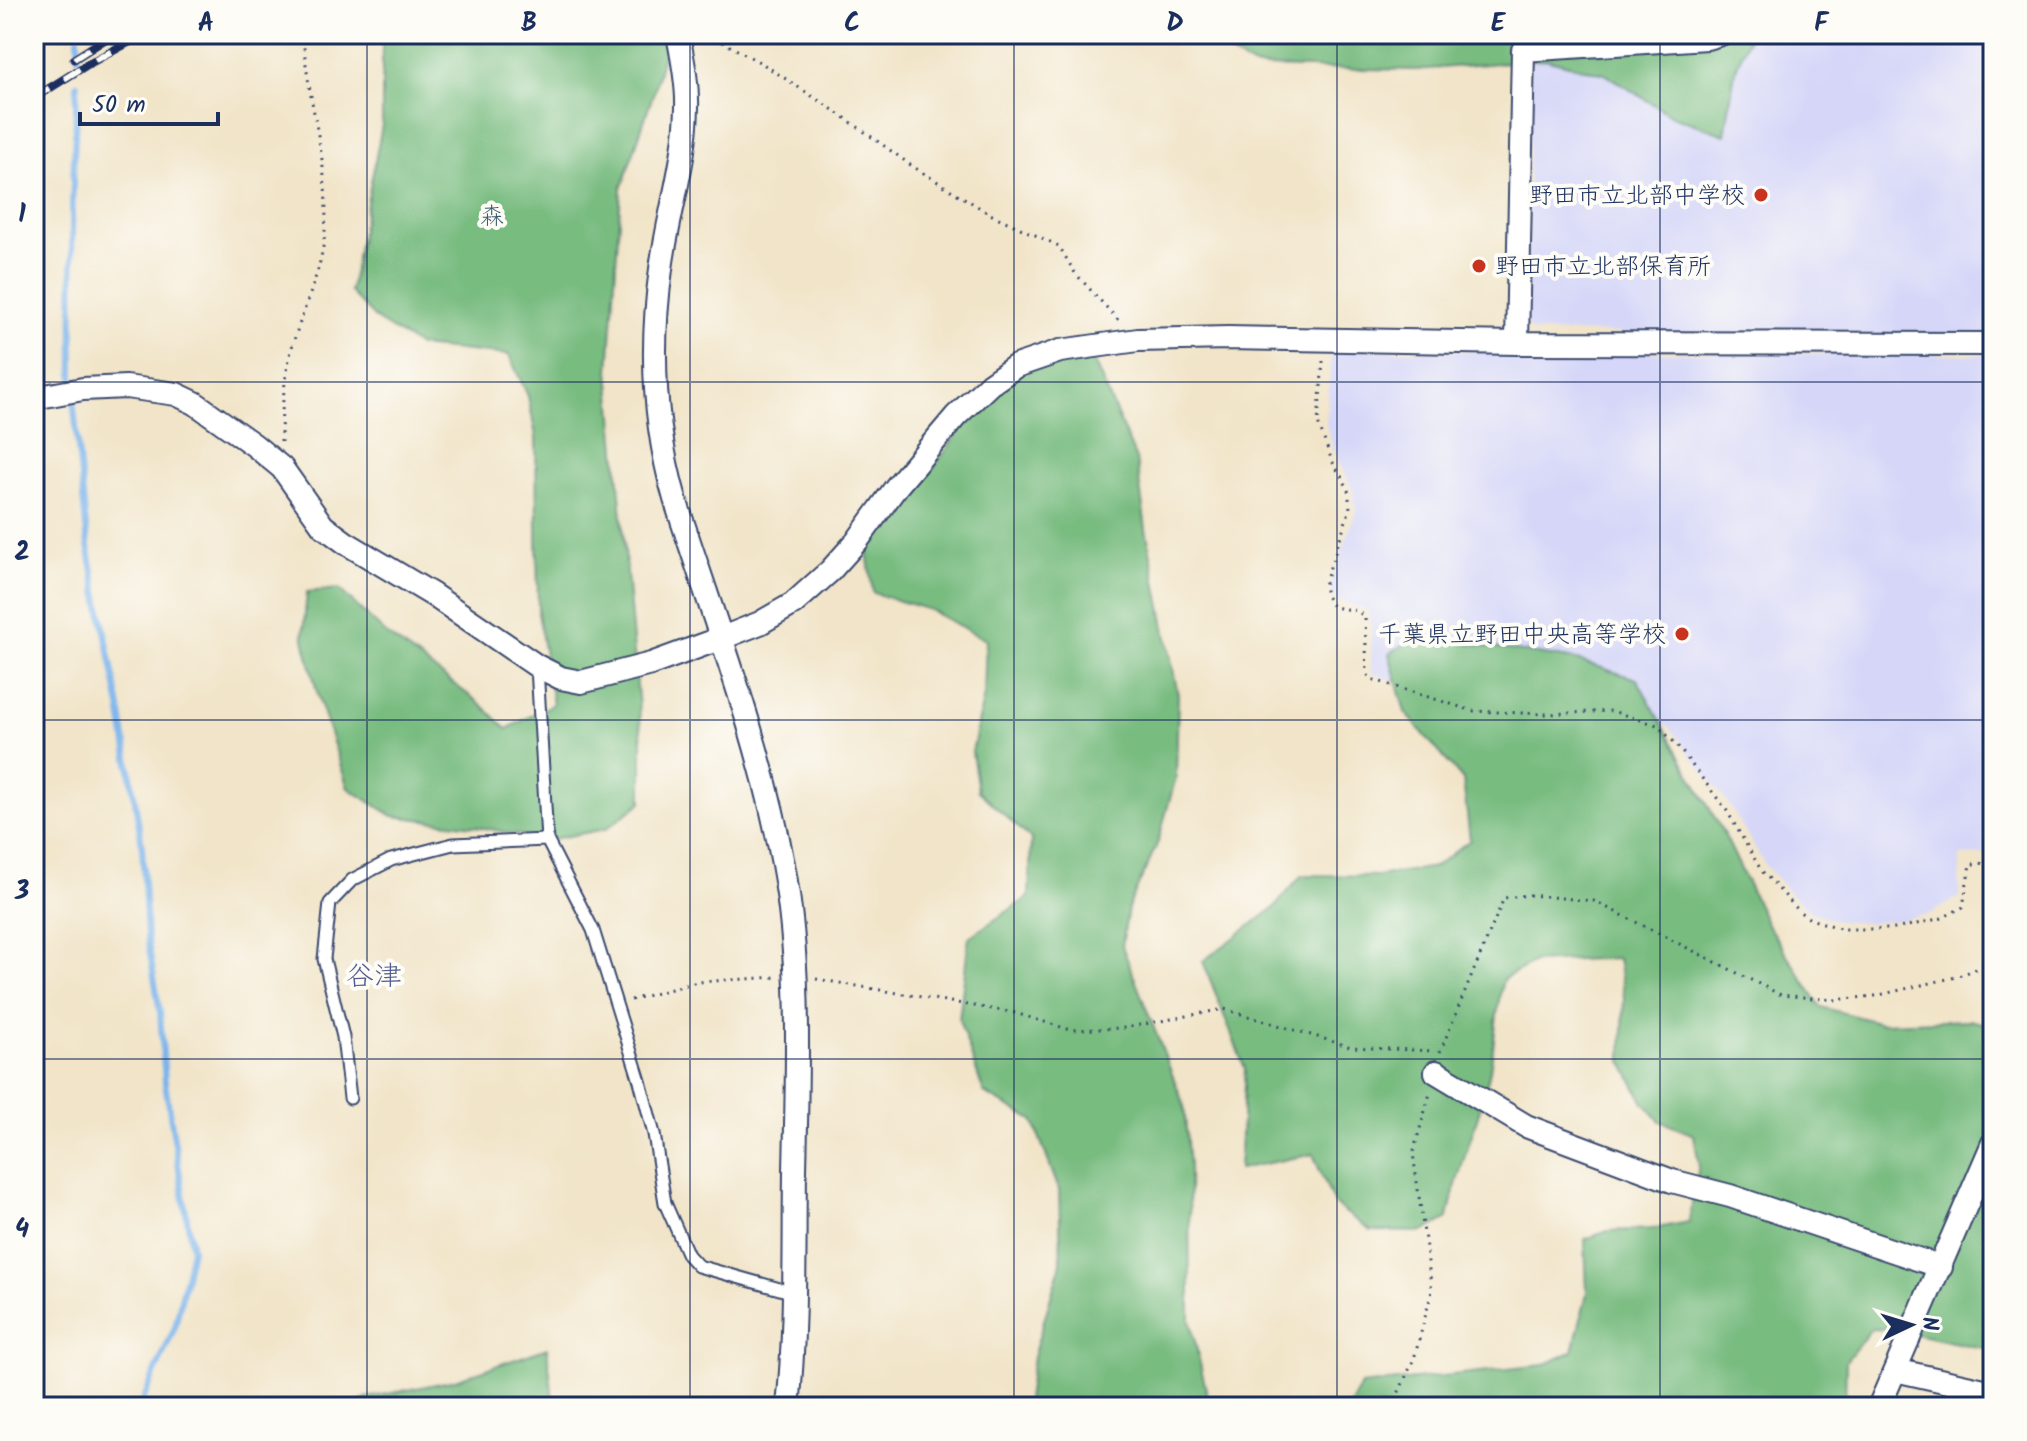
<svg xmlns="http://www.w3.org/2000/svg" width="2027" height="1441" font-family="Kalam,'Klee One',sans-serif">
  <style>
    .built { fill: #d6d7f8 }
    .forest { fill: #78bc80; stroke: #4a766f; stroke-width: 2 }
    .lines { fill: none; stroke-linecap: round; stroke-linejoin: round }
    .stream { stroke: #7ab4eb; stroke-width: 6 }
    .lane-casing { stroke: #3b4a6e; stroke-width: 15 }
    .street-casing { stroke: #3b4a6e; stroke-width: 26 }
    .path { stroke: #3b4a6e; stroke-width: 3; stroke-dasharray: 2 6; stroke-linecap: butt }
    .lane { stroke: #fff; stroke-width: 11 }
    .street { stroke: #fff; stroke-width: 22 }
    .rail-casing { stroke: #1b2f5e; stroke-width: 9 }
    .rail { stroke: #fdfcf7; stroke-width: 6; stroke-dasharray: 18; stroke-linecap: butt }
    .grid { fill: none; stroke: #1b2f5e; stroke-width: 2; stroke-opacity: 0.55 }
    .poi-dot { fill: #c8321e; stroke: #fdfcf7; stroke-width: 3 }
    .labels { text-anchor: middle; stroke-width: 8; stroke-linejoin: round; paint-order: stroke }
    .poi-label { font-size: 24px; fill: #1b2f5e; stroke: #fdfcf7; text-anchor: end }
    .park-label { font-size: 24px; fill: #3a5a6c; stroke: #fdfcf7 }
    .quarter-label { font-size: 28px; fill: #555e8f; stroke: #fdfcf7 }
    .neatline { fill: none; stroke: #1b2f5e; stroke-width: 3 }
    .grid-label { font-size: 26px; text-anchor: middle; font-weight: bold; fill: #1b2f5e }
  </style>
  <rect width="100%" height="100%" fill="#fdfcf7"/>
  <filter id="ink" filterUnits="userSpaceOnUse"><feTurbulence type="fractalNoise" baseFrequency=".0125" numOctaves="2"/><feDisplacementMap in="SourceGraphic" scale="16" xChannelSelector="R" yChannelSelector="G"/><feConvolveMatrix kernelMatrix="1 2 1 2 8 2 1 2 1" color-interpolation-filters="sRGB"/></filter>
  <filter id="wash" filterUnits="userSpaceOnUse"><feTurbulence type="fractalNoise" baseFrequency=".006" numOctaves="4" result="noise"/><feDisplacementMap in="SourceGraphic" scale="32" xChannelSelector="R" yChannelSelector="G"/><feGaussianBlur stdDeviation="1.8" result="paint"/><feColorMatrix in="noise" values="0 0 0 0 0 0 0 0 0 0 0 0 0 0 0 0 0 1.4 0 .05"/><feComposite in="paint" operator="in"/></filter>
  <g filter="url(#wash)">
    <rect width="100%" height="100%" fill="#f1e4c8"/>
    <path class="built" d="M1769 34H1993V337L1533 332 1526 325 1530 65 1535 57 1759 40Z
      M1337 350 1993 355V854L1960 856 1959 897 1929 914 1901 920 1863 923 1838 921 1811 912 1790 893 1765 865 1730 806 1669 726 1612 704 1478 707 1371 673V626L1368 611 1337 600 1332 593 1331 583 1356 511 1352 489 1333 449 1326 424 1331 355Z"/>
    <path class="forest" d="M382 34H668L654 92 621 189 609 371 642 742V802L606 829 547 840 474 826 393 816 348 788 318 696 303 635 307 592 339 589 386 634 481 704 507 729 553 704 538 613 536 436 528 396 509 355 419 346 377 320 350 292 382 125Z
      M1195 34H1750L1735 71 1725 135 1672 116 1605 74 1545 59 1416 70 1254 67Z
      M1092 357 1136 459 1146 529 1178 695 1176 777 1158 842 1128 908 1122 946 1184 1105 1189 1166 1190 1320 1210 1407H1026L1033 1357 1061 1263 1059 1190 1033 1120 984 1093 959 1020 969 937 1029 897 1031 839 978 791 972 752 984 695 986 640 930 610 873 593 866 545 933 469 998 374 1022 358Z
      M1416 636 1577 660 1637 679 1725 836 1767 924 1821 1007 1881 1023 1970 1020 1993 1026V1349C1951 1345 1913 1329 1871 1329L1846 1361 1845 1407H1349L1361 1385 1544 1365 1573 1351 1587 1293 1585 1239 1608 1231 1652 1229 1689 1222 1699 1165 1694 1135 1660 1121 1644 1103 1622 1061 1624 997 1618 958 1534 962 1503 979C1496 1009 1495 1040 1490 1070 1480 1121 1457 1168 1448 1218L1423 1232 1371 1231 1334 1204 1313 1154 1239 1169 1245 1069 1203 961 1274 908 1302 875 1377 876 1434 867 1470 840 1463 780 1405 712 1389 654Z
      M547 1348 554 1407H351L368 1398 455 1380Z"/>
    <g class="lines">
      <path class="stream" d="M78 57V38
        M73 386 72 207 77 84
        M73 398 88 546 120 707 142 845 147 936 160 1012 165 1083 192 1249 175 1327 140 1407"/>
    </g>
  </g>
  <g filter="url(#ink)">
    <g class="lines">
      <g class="lane-casing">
        <path id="lane" d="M537 667 547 840 593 930 640 1081 654 1134 665 1203 688 1255 698 1266 794 1293
          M350 1098 343 1037 324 959 330 903 352 880 391 860 453 844 547 840"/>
      </g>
      <g class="street-casing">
        <path id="street" d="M678 34C682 57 688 83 687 107 686 161 668 215 661 269 650 348 653 423 675 499 714 620 760 739 783 864 802 966 797 1068 795 1171 794 1250 796 1329 788 1407
          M1517 343 1523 50 1707 38 1721 34
          M34 398 83 389 126 387 176 394 195 403 254 445 282 468 323 526 346 543 433 595 537 666 561 678 581 682 651 664 722 638 760 623 793 604 830 571 857 541 897 486 956 416 990 384 1016 366 1060 351 1138 340 1228 338 1517 343 1993 344
          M1436 1072 1526 1126 1672 1181 1730 1196 1941 1267
          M1895 1370 1993 1392
          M1879 1407 1993 1143"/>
      </g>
      <path class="path" d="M708 34 763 64 844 117 912 166 990 214 1059 246 1075 273 1120 322
        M1323 361 1318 423 1332 461 1348 488 1350 509 1324 585 1326 596 1333 607 1358 611 1365 618 1367 674 1371 679 1473 711 1547 714 1612 711 1657 725 1676 744 1727 811 1761 870 1800 912 1810 919 1843 929H1895L1942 918 1963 907 1970 864 1993 863
        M281 442C281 413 284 380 291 351 301 313 319 279 324 240 333 170 307 104 303 34
        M816 979 1015 1013 1071 1030 1124 1028 1224 1009 1351 1047 1432 1051
        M631 1000 697 982 777 977
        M1440 1052 1504 898 1530 895 1594 901 1781 995 1834 1000 1875 996 1956 977 1993 962
        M1392 1407 1414 1359 1432 1291 1413 1153 1431 1090"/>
      <use href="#lane" class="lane"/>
      <use href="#street" class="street"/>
      <g class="rail-casing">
        <path id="rail" d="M74 59 113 34
          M34 98 88 64 144 34"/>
      </g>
      <use href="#rail" class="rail"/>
    </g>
  </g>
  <path class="grid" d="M367 34V1407M690 34V1407M1014 34V1407M1337 34V1407M1660 34V1407M34 382H1993M34 720H1993M34 1059H1993"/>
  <g class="poi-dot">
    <circle cx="1761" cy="195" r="8"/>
    <circle cx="1479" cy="266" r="8"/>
    <circle cx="1682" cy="634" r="8"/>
  </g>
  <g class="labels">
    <g class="poi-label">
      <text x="1745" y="203">野田市立北部中学校</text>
      <text x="1495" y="274" text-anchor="start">野田市立北部保育所</text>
      <text x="1666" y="642">千葉県立野田中央高等学校</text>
    </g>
    <g class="park-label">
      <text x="492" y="224">森</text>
    </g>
    <g class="quarter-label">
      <text x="374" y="985">谷津</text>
    </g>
  </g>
  <rect width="2027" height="1441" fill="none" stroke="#fdfcf7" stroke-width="88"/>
  <g transform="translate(1911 1325) rotate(86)" stroke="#fdfcf7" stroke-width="6" paint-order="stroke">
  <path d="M0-6L14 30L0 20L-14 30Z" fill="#1b2f5e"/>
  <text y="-12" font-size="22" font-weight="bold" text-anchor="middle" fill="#1b2f5e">N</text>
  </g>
  <path d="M80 112v12h138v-12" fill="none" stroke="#1b2f5e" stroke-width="4"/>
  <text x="92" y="112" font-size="24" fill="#1b2f5e" stroke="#fdfcf7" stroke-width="6" paint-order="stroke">50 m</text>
  <rect x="44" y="44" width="1939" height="1353" class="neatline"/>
  <g class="grid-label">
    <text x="206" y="31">A</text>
    <text x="529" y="31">B</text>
    <text x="852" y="31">C</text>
    <text x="1175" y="31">D</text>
    <text x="1498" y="31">E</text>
    <text x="1821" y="31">F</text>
    <text x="22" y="222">1</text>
    <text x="22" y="560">2</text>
    <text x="22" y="899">3</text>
    <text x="22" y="1237">4</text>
  </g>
</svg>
